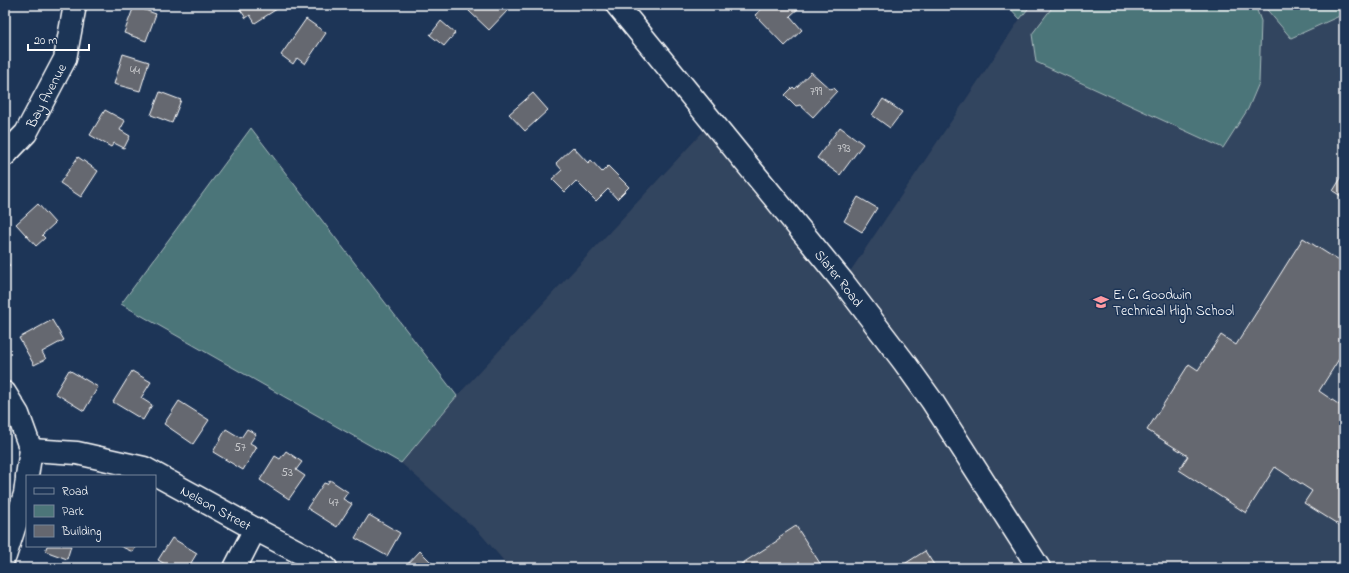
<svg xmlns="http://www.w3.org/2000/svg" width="1349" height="573" font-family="'Indie Flower',sans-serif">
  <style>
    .built { fill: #33445e }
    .green { fill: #4c7579; stroke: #a6babc }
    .building { fill: #65676f; stroke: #fff }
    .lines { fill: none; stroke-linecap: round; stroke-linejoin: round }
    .minor-casing { stroke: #fff; stroke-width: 25 }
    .secondary-casing { stroke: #fff; stroke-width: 25 }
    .minor { stroke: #1d3557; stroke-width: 22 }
    .secondary { stroke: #1d3557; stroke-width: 22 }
    .labels { text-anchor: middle; stroke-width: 3; stroke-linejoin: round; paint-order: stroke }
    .number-label { font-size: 12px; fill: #d8d9db }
    .street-label { font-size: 14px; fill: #fff; stroke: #1d3557 }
    .poi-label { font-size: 14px; fill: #fff; stroke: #1d3557; text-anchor: start }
  </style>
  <rect width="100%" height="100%" fill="#1d3557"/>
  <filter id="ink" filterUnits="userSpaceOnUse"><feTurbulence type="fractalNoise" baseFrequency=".025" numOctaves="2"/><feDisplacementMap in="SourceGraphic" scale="8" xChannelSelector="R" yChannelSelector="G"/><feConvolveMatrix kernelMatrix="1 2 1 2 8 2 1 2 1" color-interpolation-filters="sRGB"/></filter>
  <g filter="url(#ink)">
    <path class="built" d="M1031 5H1344V568H510L479 532 401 463 457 396 712 122 843 282 1020 19Z"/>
    <path class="green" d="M1007 5H1031L1020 19Z
      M1054 5H1255L1261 21 1259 83 1248 109 1223 148 1036 62 1032 34Z
      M1263 5H1344V14L1291 38Z
      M251 128 457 396 401 463 121 304Z"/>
    <path class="building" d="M237 5H283L255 23 250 15 246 18Z
      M468 5H504L508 10 489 30 469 11Z
      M766 5H797L800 7 790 16 802 30 785 46 755 15Z
      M134 6 156 14 146 41 124 33Z
      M306 19 326 33 305 64 297 58 293 64 281 55Z
      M441 21 455 33 444 46 430 35Z
      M123 54 149 62 140 91 114 84Z
      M811 72 830 89 834 88 837 91 813 117 800 105 796 106 785 95 793 87 795 89Z
      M160 92 181 100 172 123 151 115Z
      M533 93 548 110 525 131 509 114Z
      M883 99 902 112 890 128 872 115Z
      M105 110 125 121 120 130 130 136 124 148 114 143 111 147 90 135Z
      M840 127 863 144 840 175 817 158Z
      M573 147 588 163 591 160 602 172 608 166 629 187 617 199 608 189 596 201 576 181 565 192 552 179 562 170 556 163Z
      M78 157 98 171 81 197 60 183Z
      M1344 173V198L1333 191Z
      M858 197 877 208 862 232 844 221Z
      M38 204 55 223 42 235 45 238 36 246 16 224Z
      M1303 238 1344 264V351L1319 391 1344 408V528L1304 503 1312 491 1275 467 1246 513 1179 470 1188 456 1147 430 1189 364 1198 370 1221 335 1236 345Z
      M5 258 10 266 5 269Z
      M52 320 64 340 42 352 46 359 34 365 19 338Z
      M69 370 98 387 84 411 55 393Z
      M132 371 151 382 141 398 152 405 143 420 113 402Z
      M179 401 209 420 193 444 164 424Z
      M226 429 241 438 247 429 256 434 250 443 257 447 243 470 213 452Z
      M286 451 302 462 296 470 305 476 289 499 260 480 275 456 280 459Z
      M330 480 348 492 343 499 352 504 337 527 307 508 324 483 327 484Z
      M369 515 400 533 387 556 355 538Z
      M796 526 823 568H735L780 539 779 537Z
      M172 538 197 553 188 568H172L158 560Z
      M47 546H71L67 559 45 551Z
      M120 546H136L133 552Z
      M420 551 437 568H404Z
      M925 551 936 568H898Z"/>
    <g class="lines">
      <g class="minor-casing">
        <g id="minor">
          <path id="s1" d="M5 155 26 133 65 59 75 5"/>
          <path d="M5 393 18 414 31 450 27 476"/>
          <path id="s2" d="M31 450 77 453 144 468 255 529 314 560 326 568"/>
          <path d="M5 556 25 494 27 479"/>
          <path d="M235 568 255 529"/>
        </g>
      </g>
      <g class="secondary-casing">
        <g id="secondary">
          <path id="s3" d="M617 5 843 282 904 362 932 401 1039 568"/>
        </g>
      </g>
      <use href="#minor" class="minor"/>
      <use href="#secondary" class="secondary"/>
    </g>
  </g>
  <defs>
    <g id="school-bare" transform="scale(1.2)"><path d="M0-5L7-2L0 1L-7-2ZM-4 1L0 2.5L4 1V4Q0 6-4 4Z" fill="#ff9aa2" stroke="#1d3557" stroke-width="2.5" paint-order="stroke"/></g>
  </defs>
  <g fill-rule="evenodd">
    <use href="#school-bare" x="1101" y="302"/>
  </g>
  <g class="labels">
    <g class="number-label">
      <text x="135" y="74">44</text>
      <text x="816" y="95">799</text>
      <text x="844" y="152">793</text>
      <text x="240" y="451">57</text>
      <text x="287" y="476">53</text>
      <text x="334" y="506">47</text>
    </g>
    <g class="street-label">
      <text dy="5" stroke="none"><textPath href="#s1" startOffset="73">Bay Avenue</textPath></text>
      <text dy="5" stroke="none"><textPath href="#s3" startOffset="352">Slater Road</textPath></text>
      <text dy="5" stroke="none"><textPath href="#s2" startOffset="197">Nelson Street</textPath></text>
    </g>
    <g class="poi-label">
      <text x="1113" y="299">E. C. Goodwin<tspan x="1113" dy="16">Technical High School</tspan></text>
    </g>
  </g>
  <rect width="1349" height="573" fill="none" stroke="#1d3557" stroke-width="20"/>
  <rect x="10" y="10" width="1329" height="553" fill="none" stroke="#fff" stroke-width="1.5" filter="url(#ink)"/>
  <rect x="26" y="475" width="130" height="72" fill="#1d3557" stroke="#77869a"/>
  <rect x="34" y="488" width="20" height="6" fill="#1d3557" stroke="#77869a"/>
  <text x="62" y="495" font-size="12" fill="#ffffff">Road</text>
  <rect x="34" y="505" width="20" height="12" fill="#4c7579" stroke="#77869a"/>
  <text x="62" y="515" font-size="12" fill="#ffffff">Park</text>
  <rect x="34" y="525" width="20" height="12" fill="#65676f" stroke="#77869a"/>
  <text x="62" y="535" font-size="12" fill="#ffffff">Building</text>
  <path d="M28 44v6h61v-6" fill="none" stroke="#ffffff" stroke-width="2"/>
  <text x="34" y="44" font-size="12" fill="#ffffff" stroke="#1d3557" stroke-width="3" paint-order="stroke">20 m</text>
</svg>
